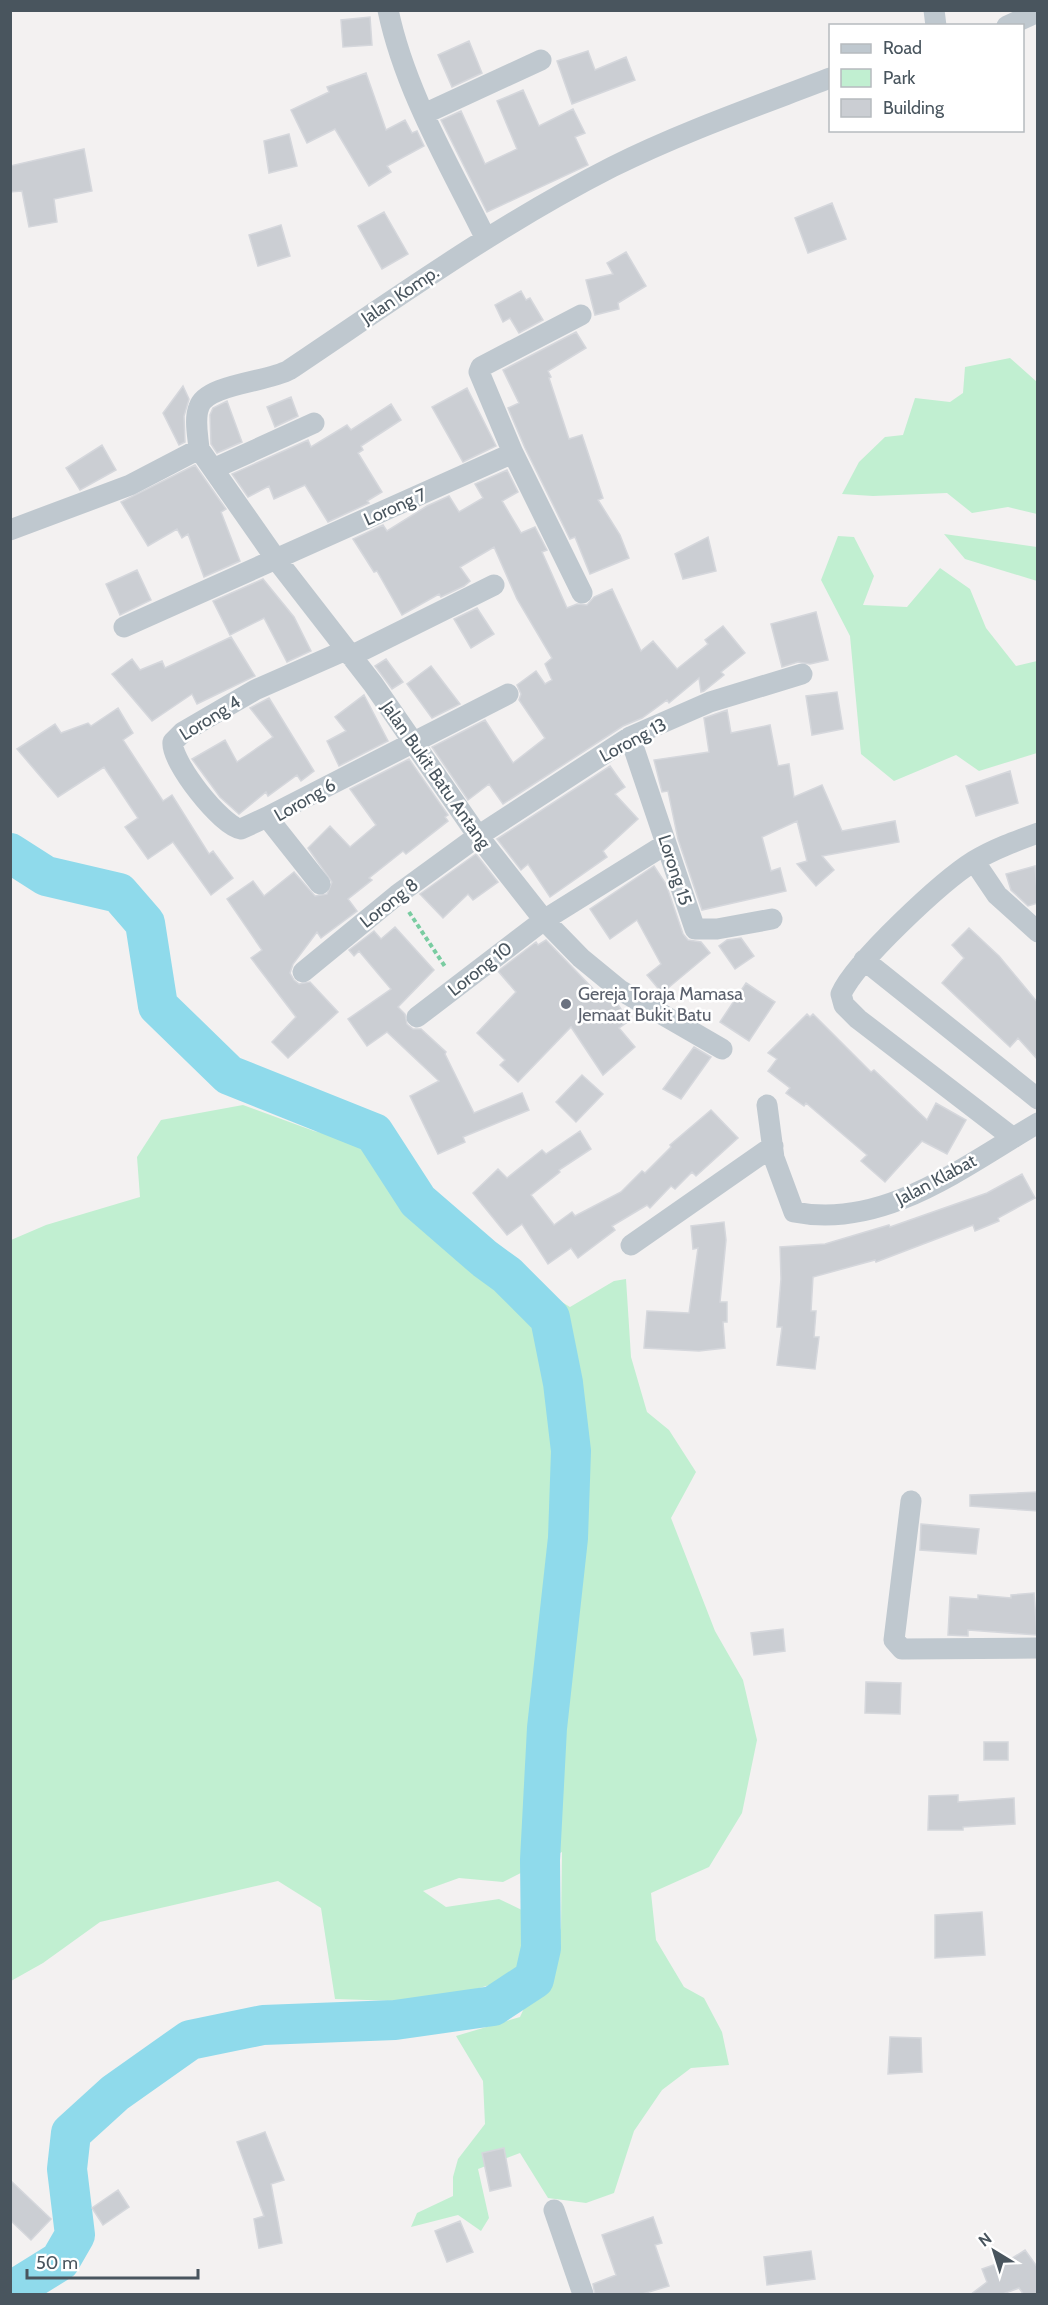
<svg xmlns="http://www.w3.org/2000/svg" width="1048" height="2305" font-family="Cabin,sans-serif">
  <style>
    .green { fill: #c1efd1 }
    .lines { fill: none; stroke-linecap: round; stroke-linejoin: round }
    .river { stroke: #8fdaeb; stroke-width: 40 }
    .building { fill: #cbced3; stroke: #d5d7dc; stroke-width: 1.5 }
    .path { stroke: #79cca1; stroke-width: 4; stroke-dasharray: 4.5 3; stroke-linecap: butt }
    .street { stroke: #bfc8cf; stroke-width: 21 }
    .worship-dot { fill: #6b7280; stroke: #fff; stroke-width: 2 }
    .labels { text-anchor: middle; stroke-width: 5; stroke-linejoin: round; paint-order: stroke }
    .street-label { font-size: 18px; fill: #49555e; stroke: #fff }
    .worship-label { font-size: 18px; fill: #5b616d; stroke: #fff; text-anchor: start }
  </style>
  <rect width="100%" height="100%" fill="#f3f1f1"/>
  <path class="green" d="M1010 358 1037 382V514L1008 507 972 513 947 493 873 496 842 494 859 462 885 437 903 435 915 398 950 402 963 393 965 367Z
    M944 534 1037 547V581L965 559Z
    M838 536 854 537 874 576 863 605 907 607 940 568 970 589 986 628 1016 666 1037 661V753L979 771 956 755 894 781 861 754 850 636 821 580Z
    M243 1105 314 1131 369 1145 415 1212 570 1307 614 1281 626 1279 631 1357 647 1412 669 1430 696 1472 671 1518 715 1631 743 1680 757 1740 742 1813 709 1867 651 1893 656 1940 684 1987 704 1998 722 2032 729 2065 691 2068 662 2090 634 2131 614 2193 586 2203 548 2198 520 2153 478 2169 489 2218 481 2231 458 2215 411 2227 417 2213 453 2196V2177L458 2159 485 2124 483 2081 456 2036 520 2017 561 1928 562 1852 503 1882 459 1878 423 1891 446 1907 499 1899 528 1913 525 1956 507 1980 431 2002 335 1999 321 1908 278 1881 100 1922 43 1963 11 1981V1240L46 1225 140 1197 137 1157 161 1120Z"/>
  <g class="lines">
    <path class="river" d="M10 853 46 876 119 893 145 923 158 1006 229 1075 374 1133 418 1201 485 1259 507 1275 550 1318 563 1383 571 1451 568 1538 547 1728 540 1860 541 1948 534 1979 493 2006 395 2020 263 2025 190 2040 115 2093 71 2133 67 2169 75 2235 60 2261 10 2292"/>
  </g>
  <path class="building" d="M370 17 372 45 343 47 341 20Z
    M469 41 482 73 452 87 438 55Z
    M588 51 595 70 626 57 635 80 572 104 557 61Z
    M366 73 386 130 405 120 412 133 417 131 424 146 387 166 391 172 369 186 335 129 307 143 291 110 329 92 327 87Z
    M523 90 539 126 573 109 585 133 575 137 588 165 487 212 441 120 461 111 485 164 517 149 497 101Z
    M289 134 297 166 269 173 264 141Z
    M84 149 92 191 54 199 57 222 29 227 22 191 10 192V166Z
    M832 203 846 239 808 253 795 218Z
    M384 212 408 254 382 269 358 226Z
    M281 225 290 256 258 266 249 235Z
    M626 252 646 286 618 303 619 309 595 315 586 280 613 274 607 263Z
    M521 291 526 300 530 298 543 320 519 333 510 318 503 322 495 305Z
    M576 332 586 348 548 371 551 377 549 378 569 439 582 435 603 498 598 500 620 535 629 558 590 574 575 537 570 539 525 448 508 408 519 403 503 370Z
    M183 386 189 399 184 416 185 442 179 445 163 413Z
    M467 388 496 446 463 462 432 407Z
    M291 397 298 416 275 427 267 407Z
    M227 401 242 442 217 453 211 444 210 415 213 408Z
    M391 404 401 420 361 446 363 450 358 453 382 492 367 501 369 503 328 522 305 485 274 499 269 486 248 497 232 474 308 440 311 447 347 425 351 430Z
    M102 445 116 470 80 490 66 468Z
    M195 465 226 509 221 512 240 561 204 577 188 534 182 538 177 529 148 546 121 502Z
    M507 470 518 492 502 501 521 533 535 527 547 550 542 552 567 608 577 604 587 605 594 597 612 589 641 651 653 641 677 669 708 644 705 640 723 626 745 653 721 672 724 675 704 691 701 692 699 678 669 703 667 700 642 718 623 726 503 804 489 784 468 800 432 747 485 720 513 763 545 738 519 700 521 694 517 685 536 671 545 684 552 680 545 664 552 658 517 599 494 547 460 567 470 581 464 586 441 597 439 594 402 615 377 571 374 572 353 539 383 525 387 531 427 506 449 496 459 512 483 498 475 484Z
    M708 537 716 571 683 579 675 554Z
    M137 570 151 600 120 615 106 584Z
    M263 579 294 617 311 651 287 662 264 618 230 635 213 601Z
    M477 608 494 634 471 648 454 619Z
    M816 612 828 660 810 664 798 662 782 667 771 624Z
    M231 637 255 676 197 704 192 694 152 721 112 674 132 659 140 670 162 661 165 668Z
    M386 659 403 682 392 689 375 666Z
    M431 666 460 704 432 718 407 684Z
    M837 692 843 729 812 735 806 696Z
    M364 695 388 741 339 766 327 741 346 731 335 717Z
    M269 698 314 771 301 781 297 775 268 796 266 792 239 814 220 797 192 759 225 740 237 762 273 737 250 708Z
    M118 708 133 733 123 740 163 801 172 795 209 854 213 851 233 878 211 895 173 842 148 859 125 827 138 818 104 767 58 797 17 749 55 724 61 733 88 723 91 726Z
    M727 710 731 733 770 725 778 766 789 764 794 797 822 785 842 831 895 821 899 842 822 856 834 870 816 886 797 864 807 861 797 821 762 837 771 871 780 868 786 891 702 910 678 839 668 791 662 792 654 760 709 752 704 718Z
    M409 759 448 815 445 817 448 821 406 854 403 851 369 878 372 880 348 899 357 911 321 938 317 932 293 964 290 973 294 980 299 984 310 982 338 1012 288 1058 272 1042 296 1017 251 958 262 950 227 899 253 881 264 896 294 872 315 896 327 894 332 882 308 848 330 826 350 847 376 825 350 789Z
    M610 766 625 787 615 794 638 819 603 851 607 857 550 897 528 864 521 870 497 839Z
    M1010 771 1018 803 976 816 966 786Z
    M476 854 498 882 473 900 468 894 443 918 420 894Z
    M654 866 666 884 683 934 688 940 701 942 710 953 662 993 647 975 661 964 637 920 610 939 590 909Z
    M1035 866 1038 903 1028 906 1011 890 1006 874Z
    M395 927 434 970 398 1007 405 1014 407 1024 413 1029H421L446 1052 445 1054 474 1113 522 1093 529 1110 463 1137 465 1142 438 1154 410 1096 439 1081 387 1032 367 1046 348 1019 391 989 359 951 354 956 349 950 374 931 381 939Z
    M969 928 999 956 1038 1003V1060L1018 1038 1010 1047 942 983 964 958 952 945Z
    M741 938 754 956 735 969 719 946 727 940Z
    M546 940 604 1000 608 997 617 1003 629 1021 619 1028 635 1047 603 1075 571 1027 518 1082 500 1065 505 1060 477 1033 516 992 498 971 536 942 538 945Z
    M746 983 775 1002 749 1041 720 1022Z
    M807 1014 810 1017 813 1014 871 1072 874 1070 927 1120 936 1103 966 1120 947 1154 922 1141 885 1182 861 1161 867 1155 806 1103 804 1106 786 1093 790 1088 768 1071 777 1059 768 1053Z
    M694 1047 711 1057 681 1099 663 1089Z
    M582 1075 603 1094 576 1122 556 1102Z
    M711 1110 738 1138 696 1176 692 1172 675 1189 671 1186 650 1208 647 1205 612 1226 615 1230 578 1258 571 1248 548 1264 522 1224 507 1235 473 1193 498 1169 507 1178 542 1150 546 1154 580 1131 591 1149 559 1170 560 1172 531 1195 554 1225 572 1212 575 1216 621 1192 642 1171 645 1173 671 1147 670 1145Z
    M1022 1174 1035 1198 998 1218 999 1221 975 1231 973 1225 876 1262 875 1260 813 1277 811 1311H816L814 1337H819L815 1369 777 1365 782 1327H777L781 1279 780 1247 825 1244 889 1225 890 1227 987 1193Z
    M724 1222 726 1240 720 1302H727V1322H723L725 1348 699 1351 644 1348 647 1311 689 1313 698 1248 693 1249 691 1226Z
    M1038 1492V1511L970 1506V1495Z
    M921 1524 979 1529 976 1554 920 1550Z
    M1034 1593 1037 1635 968 1630V1636L948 1635 950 1597 978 1599V1595L1011 1598V1595Z
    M783 1629 785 1651 754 1655 751 1633Z
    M866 1682 901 1683 900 1714 865 1713Z
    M984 1742H1008V1760H984Z
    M958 1795V1802L1014 1798 1015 1824 963 1827V1830H928L929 1796Z
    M982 1912 985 1955 935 1958V1915Z
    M890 2037 921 2038 922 2072 888 2074Z
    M265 2132 284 2180 271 2184 282 2243 259 2248 254 2219 264 2216 237 2142Z
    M504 2148 511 2186 490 2191 482 2153Z
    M10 2180 51 2219 31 2240 10 2220Z
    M118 2190 129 2207 103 2225 92 2208Z
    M653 2217 662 2243 655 2245 669 2286 639 2295H595L593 2284 616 2275 602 2235Z
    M460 2221 473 2252 447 2262 435 2231Z
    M1025 2250 1038 2268V2295H1024L1019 2288 1000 2295H970L987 2282 982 2269 1011 2259Z
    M811 2251 815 2279 767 2285 764 2257Z"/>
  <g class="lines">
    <path class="path" d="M409 912 446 968"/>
    <path class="street" d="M388 10C405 91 449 164 485 237
      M934 10 936 26
      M1007 26 1038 12
      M424 114 541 60
      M199 449 276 559 373 684 478 836 544 920 581 958 620 990 722 1049
      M513 453 582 593
      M213 469 314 423
      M10 530 130 485 199 449C198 436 194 419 199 407 206 384 268 382 289 370 395 299 498 225 612 167 682 132 757 106 830 78
      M124 627 513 453 479 372 481 367 581 315
      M351 656 494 585
      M630 737 695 929H717L772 919
      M267 817 241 829C222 827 170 761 173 742L183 732 255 690 346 650
      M974 861 997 895 1038 932
      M320 884 267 817 508 694
      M864 960 1038 1099
      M303 972 397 895 478 836 630 737 710 702 802 674
      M417 1017 544 920 666 844
      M767 1105 774 1158 794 1212C884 1230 964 1166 1038 1123
      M1013 1138 858 1019 844 1005 841 994C856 961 942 881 974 861 994 849 1016 841 1038 833
      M631 1245 773 1146
      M911 1501 894 1640 902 1649 1038 1648
      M554 2210 583 2294"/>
  </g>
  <circle class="worship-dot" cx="566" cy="1004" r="6"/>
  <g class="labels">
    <g class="street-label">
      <text transform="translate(400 295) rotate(-34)" y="6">Jalan Komp.</text>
      <text transform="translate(395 507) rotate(-24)" y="6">Lorong 7</text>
      <text transform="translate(210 718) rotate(-32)" y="6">Lorong 4</text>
      <text transform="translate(633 740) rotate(-28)" y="6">Lorong 13</text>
      <text transform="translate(436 775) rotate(55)" y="6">Jalan Bukit Batu Antang</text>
      <text transform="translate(305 800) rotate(-30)" y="6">Lorong 6</text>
      <text transform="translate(675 870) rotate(72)" y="6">Lorong 15</text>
      <text transform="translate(389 903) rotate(-38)" y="6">Lorong 8</text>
      <text transform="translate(480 969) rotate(-38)" y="6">Lorong 10</text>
      <text transform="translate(936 1180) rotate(-28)" y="6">Jalan Klabat</text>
    </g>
    <g class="worship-label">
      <text x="578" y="1000">Gereja Toraja Mamasa<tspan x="578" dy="21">Jemaat Bukit Batu</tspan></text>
    </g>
  </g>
  <rect width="1048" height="2305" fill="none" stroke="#49555e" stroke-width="24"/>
  <rect x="829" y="24" width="195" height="108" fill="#ffffff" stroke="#b6bbbf" stroke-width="1.5"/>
  <rect x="841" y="44" width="30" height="9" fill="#bfc8cf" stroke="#b6bbbf" stroke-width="1.5"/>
  <text x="883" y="54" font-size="18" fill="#49555e">Road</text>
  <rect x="841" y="69" width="30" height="18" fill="#c1efd1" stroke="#b6bbbf" stroke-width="1.5"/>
  <text x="883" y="84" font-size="18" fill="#49555e">Park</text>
  <rect x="841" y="99" width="30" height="18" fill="#cbced3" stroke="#b6bbbf" stroke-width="1.5"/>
  <text x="883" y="114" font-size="18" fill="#49555e">Building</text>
  <g transform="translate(994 2251) rotate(322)" stroke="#ffffff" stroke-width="4.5" paint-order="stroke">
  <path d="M0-4.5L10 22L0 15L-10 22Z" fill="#49555e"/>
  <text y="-9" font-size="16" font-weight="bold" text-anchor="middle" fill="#49555e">N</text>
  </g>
  <path d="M27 2269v9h171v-9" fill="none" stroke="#49555e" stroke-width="3"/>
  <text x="36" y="2269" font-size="18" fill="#49555e" stroke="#ffffff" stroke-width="4.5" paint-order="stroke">50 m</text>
</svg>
